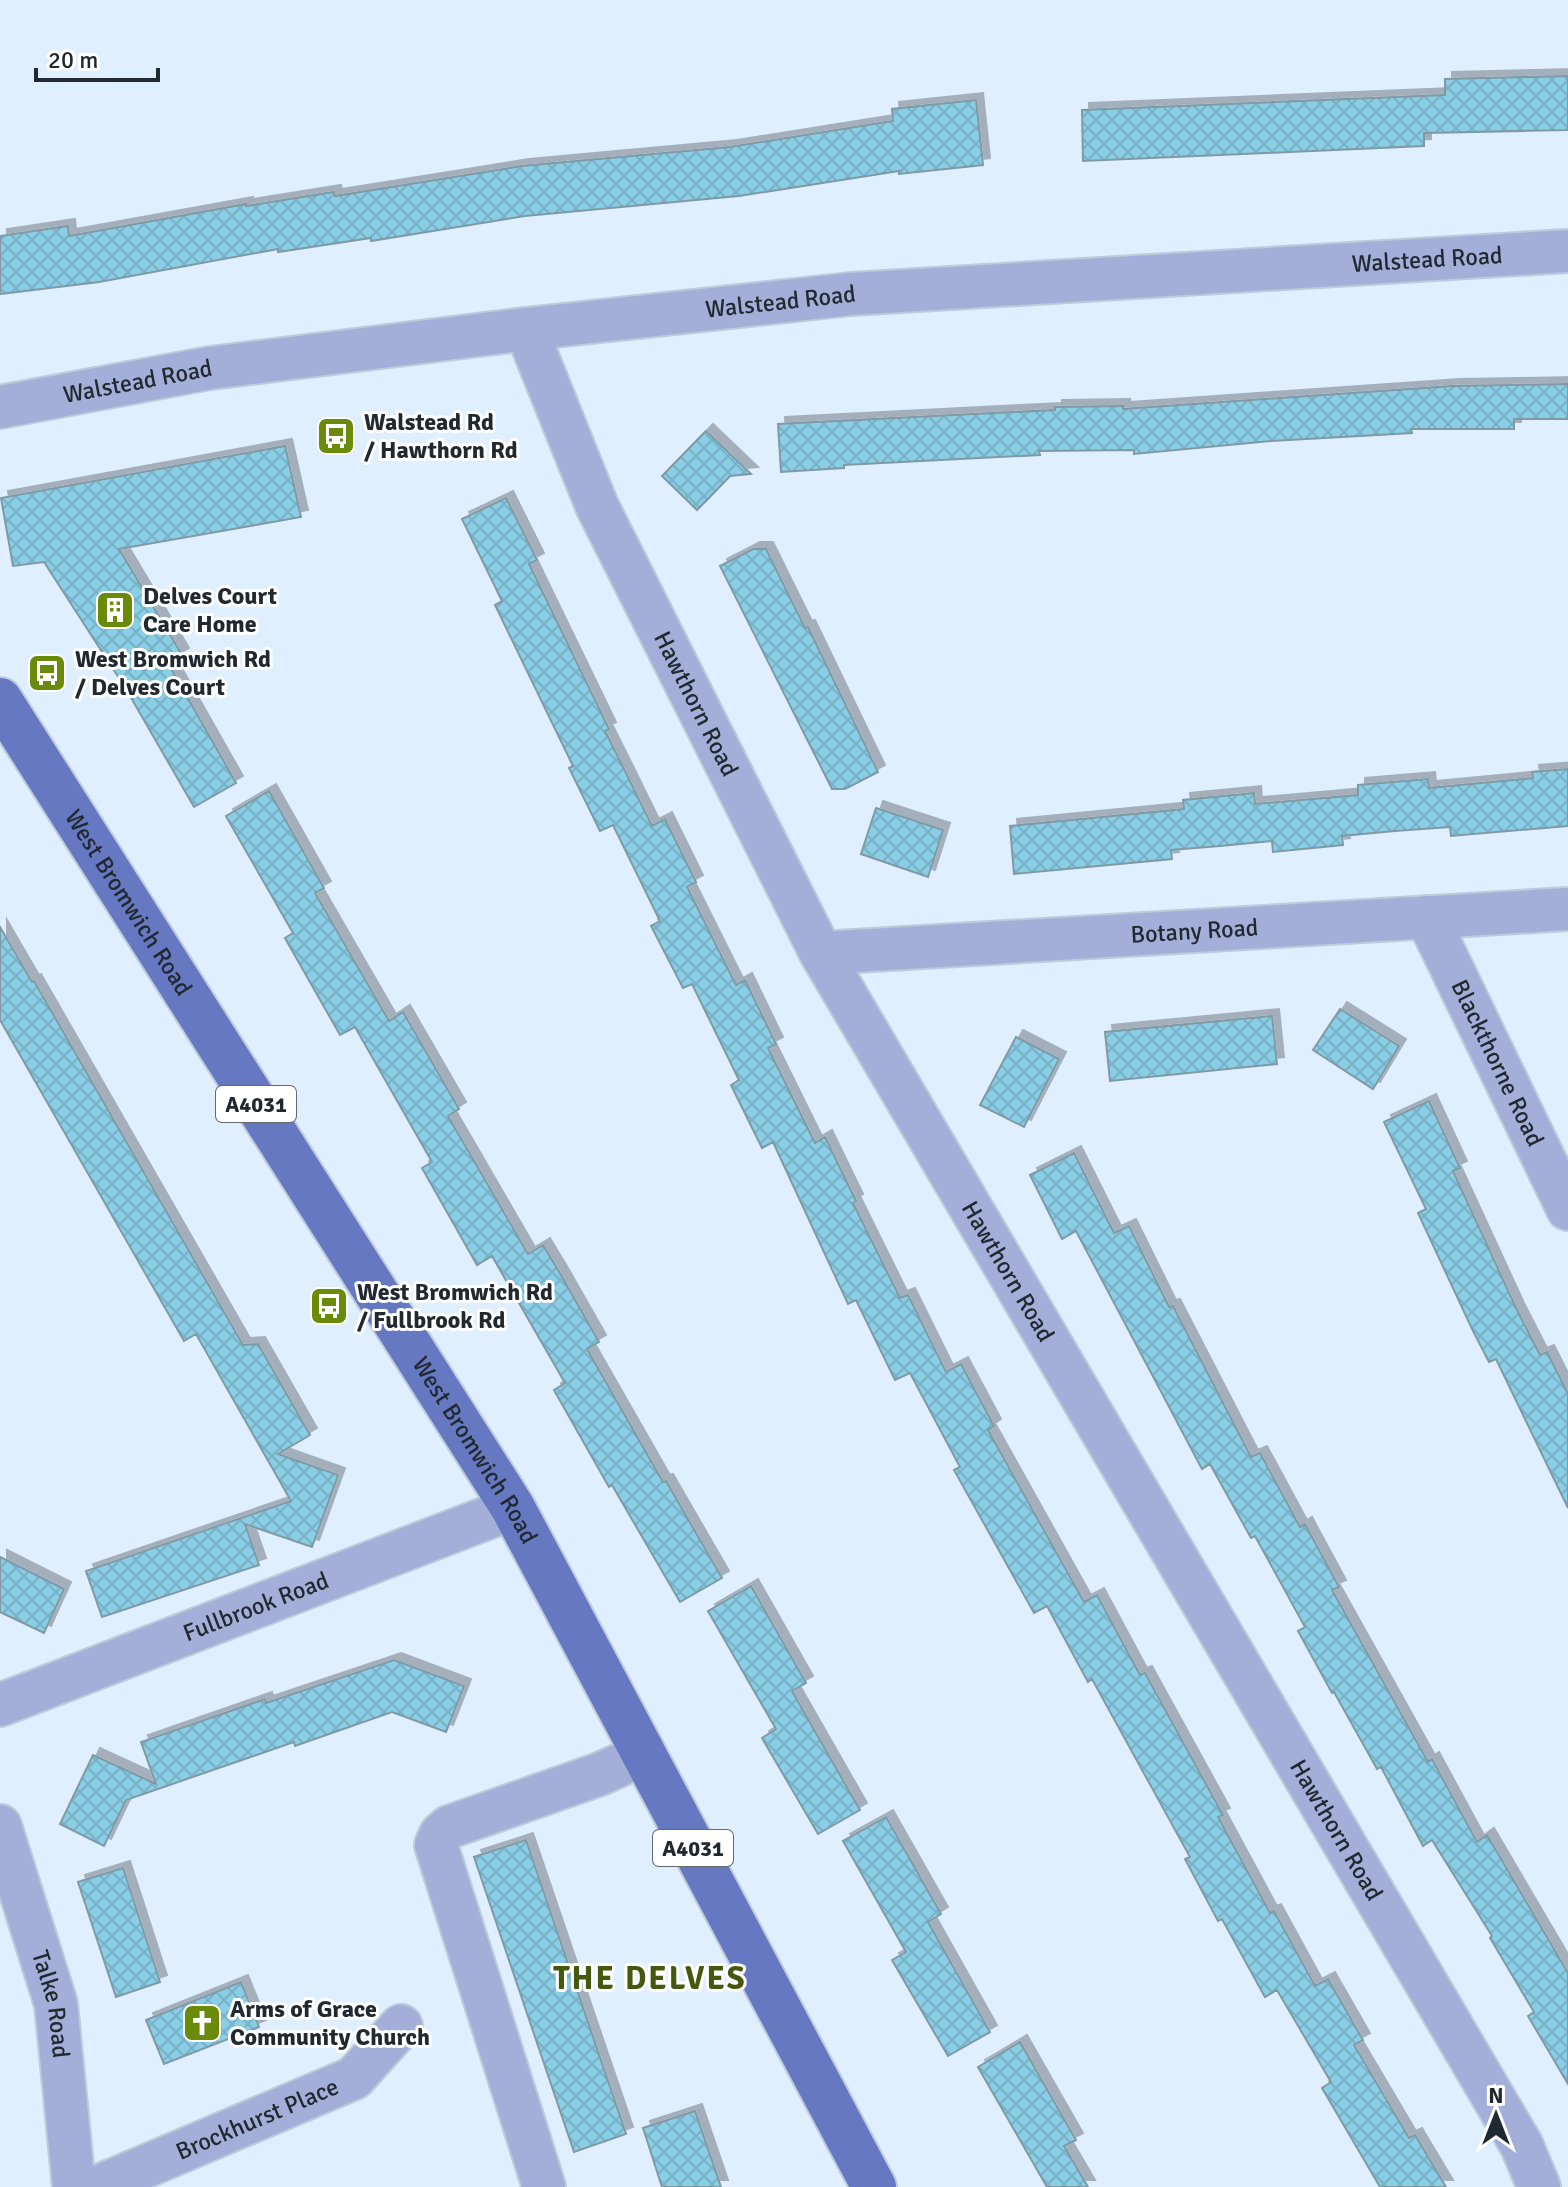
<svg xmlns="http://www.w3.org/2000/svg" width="1568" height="2187" font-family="Signika,sans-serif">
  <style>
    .building { fill: url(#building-cross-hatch); stroke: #7f9aa5; stroke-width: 2; filter: url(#shadow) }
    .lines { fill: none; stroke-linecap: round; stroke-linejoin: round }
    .minor-casing { stroke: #bdcbda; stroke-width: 46 }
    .major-casing { stroke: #bdcbda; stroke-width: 48 }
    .minor { stroke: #a3afd8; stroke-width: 42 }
    .major { stroke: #6778c2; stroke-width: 44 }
    .labels { text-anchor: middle; stroke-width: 6; stroke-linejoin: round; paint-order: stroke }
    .shield { fill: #fff; stroke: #64696e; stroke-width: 2 }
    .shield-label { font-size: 22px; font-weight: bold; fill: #212930 }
    .street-label { font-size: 24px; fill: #212930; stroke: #fff }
    .poi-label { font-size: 24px; font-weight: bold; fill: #212930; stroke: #fff; text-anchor: start }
    .district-label { font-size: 32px; font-weight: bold; letter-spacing: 2px; fill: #45590e; stroke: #fff }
  </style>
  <defs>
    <pattern id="building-cross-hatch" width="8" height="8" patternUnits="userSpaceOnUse" patternTransform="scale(2)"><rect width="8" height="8" fill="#8acee6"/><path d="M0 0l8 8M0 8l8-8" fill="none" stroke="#77b1c6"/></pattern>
    <filter id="shadow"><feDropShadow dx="7" dy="-7" stdDeviation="0" flood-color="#0004"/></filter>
  </defs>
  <rect width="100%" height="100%" fill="#dfefff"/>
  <path class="building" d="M1568 76V130L1424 133V146L1083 161 1082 110 1445 95V79Z
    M976 100 983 165 899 174V171L739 196 525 216 371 241V238L278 252V249L99 282 0 294V236L68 226 69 236 246 204V206L334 192 335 196 522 166 730 147 893 121 892 109Z
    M1568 384V419H1514V429H1411L1412 433 1271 441 1134 454V450L1039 451 1040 455 844 465V468L781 472 778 424 1055 410V407L1123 406V409L1453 386Z
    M706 431 751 474 730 476 697 510 662 476Z
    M285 446 301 517 119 549 182 655 168 663 236 783 194 807 126 689 44 562 13 566 1 498Z
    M506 498 537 560 529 564 609 729 605 731 627 775 652 826 665 819 696 882 687 887 736 985 745 980 776 1044 768 1048 815 1143 825 1137 856 1201 853 1203 900 1298 908 1295 946 1372 961 1364 994 1426 988 1430 1084 1602 1097 1595 1140 1675 1145 1673 1223 1815 1218 1817 1270 1913 1274 1911 1315 1986 1328 1979 1363 2040 1354 2045 1409 2138 1415 2135 1446 2187H1380L1322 2088 1331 2082 1277 1990 1265 1997 1222 1919 1218 1921 1185 1859 1190 1857 1092 1679 1088 1682 1047 1606 1034 1613 954 1470 960 1467 910 1373 895 1380 856 1300 848 1304 773 1142 762 1148 731 1085 739 1080 692 984 683 988 651 926 660 921 613 825 600 831 569 768 573 766 495 605 502 601 462 519Z
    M753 549H766L805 628 808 627 878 772 845 789H832L720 566Z
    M1568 769V826L1451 836 1450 827 1395 831 1342 836 1343 845 1273 852 1272 841 1220 846 1171 850 1172 859 1014 874 1010 826 1184 809 1183 800 1254 793 1255 804 1358 795V785L1428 779 1429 788 1533 778 1532 772Z
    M269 791 324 888 315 893 389 1021 403 1012 459 1109 448 1116 528 1254 543 1245 561 1275 599 1342 587 1349 663 1482 666 1481 722 1578 680 1602 612 1485 609 1487 554 1390 565 1383 492 1256 477 1265 422 1168 432 1162 355 1027 340 1035 285 938 293 933 226 816Z
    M876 808 943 830 928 877 861 854Z
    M0 927 32 982 34 981 243 1345 258 1344 310 1435 278 1454 338 1475 312 1547 245 1524 259 1565 102 1617 86 1571 291 1501 196 1334 184 1341 0 1020Z
    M1340 1009 1399 1046 1373 1089 1313 1050Z
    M1272 1016 1277 1064 1110 1081 1105 1032Z
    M1016 1037 1059 1059 1024 1127 980 1105Z
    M1429 1101 1460 1168 1453 1171 1517 1310 1540 1355 1547 1352 1568 1394V1508L1496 1359 1489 1362 1473 1331 1418 1213 1426 1209 1384 1122Z
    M1074 1153 1114 1233 1129 1226 1169 1307 1173 1306 1251 1457 1260 1453 1300 1527 1305 1524 1339 1587 1332 1590 1428 1762 1432 1759 1477 1842 1487 1835 1568 1973V2084L1528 2016 1534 2012 1490 1938 1492 1936 1432 1840 1423 1846 1381 1767 1377 1769 1334 1692 1332 1693 1298 1631 1305 1627 1255 1536 1251 1538 1210 1464 1202 1469 1076 1231 1062 1239 1030 1175Z
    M0 1557 64 1589 44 1633 0 1612Z
    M751 1586 806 1683 792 1691 860 1810 818 1834 762 1738 776 1729 708 1611Z
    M394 1660 464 1686 446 1732 392 1712 295 1746 294 1742 126 1800 104 1846 60 1824 93 1755 156 1784 141 1742 265 1699 266 1703Z
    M886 1817 941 1914 928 1922 990 2032 948 2056 892 1960 906 1952 843 1841Z
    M526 1840 626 2134 574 2152 474 1857Z
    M123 1868 160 1982 116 1997 78 1882Z
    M241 1982 259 2027 164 2064 146 2020Z
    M1020 2042 1076 2140 1064 2146 1088 2187H1047L978 2067Z
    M695 2111 721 2187H662L643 2128Z"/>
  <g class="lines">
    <g class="minor-casing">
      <g id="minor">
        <path id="s1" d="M526 329 597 506 821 953 1522 2146 1539 2187"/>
        <path id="s2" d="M0 407 210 368 526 329 851 294 1568 251"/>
        <path id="s3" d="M1427 917 1568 1209"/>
        <path id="s4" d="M821 953 1568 909"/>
        <path id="s5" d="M0 1705 513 1508"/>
        <path id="s6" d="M0 1826 56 2004 74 2187"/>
        <path id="s7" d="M97 2187 354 2078 401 2026"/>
        <path d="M544 2187 436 1845 441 1834 449 1827 600 1774 644 1754"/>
      </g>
    </g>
    <g class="major-casing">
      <g id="major">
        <path id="s8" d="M0 700 513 1508 874 2187"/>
      </g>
    </g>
    <use href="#minor" class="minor"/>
    <use href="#major" class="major"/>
  </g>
  <defs>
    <g id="bus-square" transform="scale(2)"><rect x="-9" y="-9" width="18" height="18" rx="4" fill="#6a8a09" stroke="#fff"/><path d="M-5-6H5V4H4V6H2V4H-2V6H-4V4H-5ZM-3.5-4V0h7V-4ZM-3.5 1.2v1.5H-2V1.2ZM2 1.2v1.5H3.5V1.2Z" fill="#fff"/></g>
    <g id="building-square" transform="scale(2)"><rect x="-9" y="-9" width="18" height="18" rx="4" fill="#6a8a09" stroke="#fff"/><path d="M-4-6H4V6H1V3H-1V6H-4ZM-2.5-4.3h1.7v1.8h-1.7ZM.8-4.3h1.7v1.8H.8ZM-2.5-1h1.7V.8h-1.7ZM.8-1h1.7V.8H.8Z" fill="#fff"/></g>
    <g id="church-square" transform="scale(2)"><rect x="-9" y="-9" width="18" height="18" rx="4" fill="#6a8a09" stroke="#fff"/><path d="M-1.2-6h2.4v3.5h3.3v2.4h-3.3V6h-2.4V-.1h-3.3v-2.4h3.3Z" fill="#fff"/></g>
  </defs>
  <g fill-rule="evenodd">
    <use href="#bus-square" x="336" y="436"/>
    <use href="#building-square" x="115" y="610"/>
    <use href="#bus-square" x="47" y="673"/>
    <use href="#bus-square" x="329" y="1306"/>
    <use href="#church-square" x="202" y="2023"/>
  </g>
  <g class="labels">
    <g class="shield">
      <rect x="216" y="1086" width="80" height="36" rx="6"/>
      <rect x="653" y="1830" width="80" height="36" rx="6"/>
    </g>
    <g class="shield-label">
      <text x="256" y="1112">A4031</text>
      <text x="693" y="1856">A4031</text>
    </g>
    <g class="street-label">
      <text dy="8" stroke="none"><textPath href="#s2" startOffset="1436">Walstead Road</textPath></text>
      <text dy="8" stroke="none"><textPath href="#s2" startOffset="788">Walstead Road</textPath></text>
      <text dy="8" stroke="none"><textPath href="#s2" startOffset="140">Walstead Road</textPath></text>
      <text dy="8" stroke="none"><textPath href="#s1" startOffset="412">Hawthorn Road</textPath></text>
      <text dy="8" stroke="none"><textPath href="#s8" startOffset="240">West Bromwich Road</textPath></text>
      <text dy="8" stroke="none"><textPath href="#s4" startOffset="374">Botany Road</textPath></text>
      <text dy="8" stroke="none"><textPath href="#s3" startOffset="162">Blackthorne Road</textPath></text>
      <text dy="8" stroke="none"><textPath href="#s1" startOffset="1060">Hawthorn Road</textPath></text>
      <text dy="8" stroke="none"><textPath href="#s8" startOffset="888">West Bromwich Road</textPath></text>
      <text dy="8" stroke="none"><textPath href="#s5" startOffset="274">Fullbrook Road</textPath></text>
      <text dy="8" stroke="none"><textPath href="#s1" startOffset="1708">Hawthorn Road</textPath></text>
      <text dy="8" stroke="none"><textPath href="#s6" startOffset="186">Talke Road</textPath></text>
      <text dy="8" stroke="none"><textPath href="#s7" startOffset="174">Brockhurst Place</textPath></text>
    </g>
    <g class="poi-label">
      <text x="364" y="430">Walstead Rd<tspan x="364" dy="28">/ Hawthorn Rd</tspan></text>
      <text x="143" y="604">Delves Court<tspan x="143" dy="28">Care Home</tspan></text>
      <text x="75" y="667">West Bromwich Rd<tspan x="75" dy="28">/ Delves Court</tspan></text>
      <text x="357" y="1300">West Bromwich Rd<tspan x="357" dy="28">/ Fullbrook Rd</tspan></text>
      <text x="230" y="2017">Arms of Grace<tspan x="230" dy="28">Community Church</tspan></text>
    </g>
    <g class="district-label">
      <text x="650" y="1989">THE DELVES</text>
    </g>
  </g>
  <g transform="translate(1496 2115)" stroke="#ffffff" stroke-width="6" paint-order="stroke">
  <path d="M0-6L14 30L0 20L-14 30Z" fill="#212930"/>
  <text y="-12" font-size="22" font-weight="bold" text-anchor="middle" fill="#212930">N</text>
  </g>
  <path d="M36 68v12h122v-12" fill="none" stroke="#212930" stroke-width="4"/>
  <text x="48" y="68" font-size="24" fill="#212930" stroke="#ffffff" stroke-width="6" paint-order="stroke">20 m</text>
</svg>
